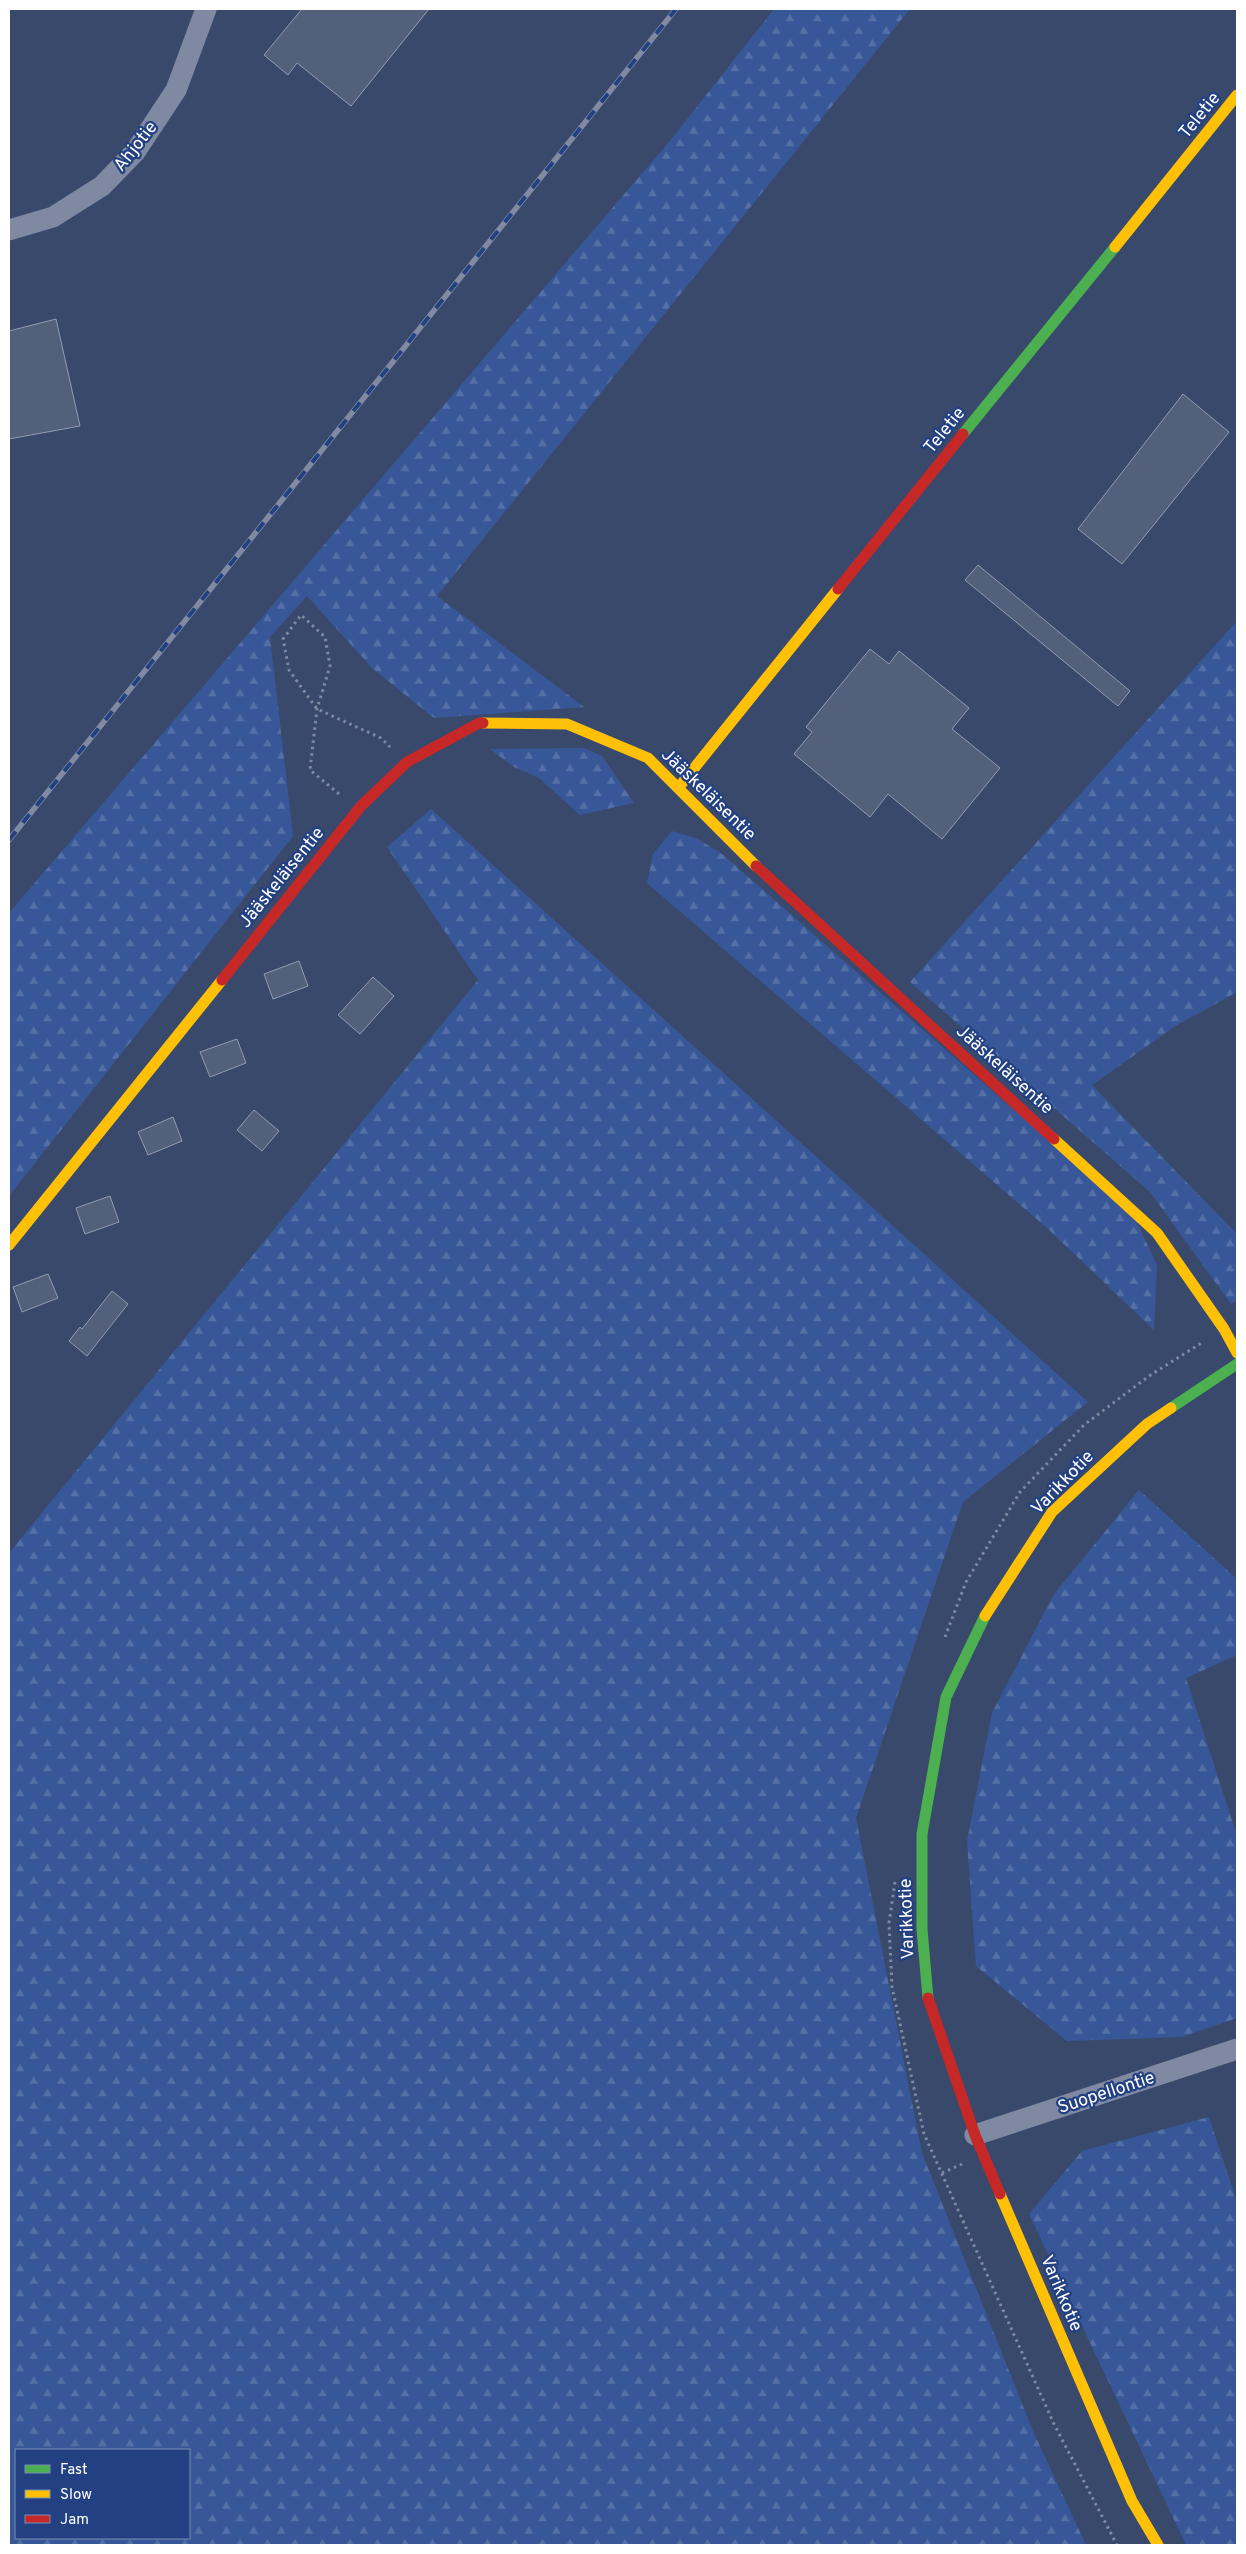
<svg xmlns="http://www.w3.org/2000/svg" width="1246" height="2554" font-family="Overpass,sans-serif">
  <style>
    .forest { fill: url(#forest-firs); fill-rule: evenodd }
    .building { fill: #52607c; stroke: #929cb1 }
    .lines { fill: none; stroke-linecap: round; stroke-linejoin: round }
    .path { stroke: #7f8aa2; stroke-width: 3; stroke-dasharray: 2.5 4; stroke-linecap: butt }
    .street { stroke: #7f8aa2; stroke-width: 21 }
    .fast { stroke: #4caf50; stroke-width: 11 }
    .slow { stroke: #ffc107; stroke-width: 11 }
    .jam { stroke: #c62828; stroke-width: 11 }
    .rail-casing { stroke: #808aa2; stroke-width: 5.5 }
    .rail { stroke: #234182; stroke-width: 4; stroke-dasharray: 11; stroke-linecap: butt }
    .labels { text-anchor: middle; stroke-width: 4.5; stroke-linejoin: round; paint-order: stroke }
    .street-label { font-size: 18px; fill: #fff; stroke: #234182 }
  </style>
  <defs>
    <pattern id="forest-firs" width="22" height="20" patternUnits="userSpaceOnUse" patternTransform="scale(1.25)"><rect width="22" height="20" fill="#375798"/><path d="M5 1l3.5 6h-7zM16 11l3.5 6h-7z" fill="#5570a7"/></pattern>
  </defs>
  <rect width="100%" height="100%" fill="#39496c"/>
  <path class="forest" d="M774 9H910L437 596 584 707 434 718 372 668 307 596 270 637 293 836 9 1196V913L669 142Z
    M1237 621V992L1174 1027 1092 1085 1237 1234V1301L1231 1304 1150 1192 910 982Z
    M584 748 602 756 634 803 580 815 539 778 514 767 490 749Z
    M431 809 1088 1402 963 1502 856 1818 922 2153 1033 2431 1086 2545H9V1553L478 980 387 847ZM189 2450V2538H16V2450Z
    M672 831 698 839 722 854 1133 1214 1157 1265 1154 1330 1047 1228 647 883 653 854Z
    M1139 1490 1237 1579V1655L1186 1678 1237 1836V2018L1182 2037 1067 2041 976 1966 967 1841 992 1713 1054 1594Z
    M1209 2117 1237 2202V2545H1186L1029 2214 1082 2151Z"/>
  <path class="building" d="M302 9H429L351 106 297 63 288 75 264 55Z
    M56 319 80 426 9 439V331Z
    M1183 394 1229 432 1122 564 1078 529Z
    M978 565 1130 691 1118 706 965 580Z
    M870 649 889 664 899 651 969 708 952 729 1000 768 942 839 888 794 870 817 794 754 812 732 806 727Z
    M299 961 308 986 273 999 264 974Z
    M373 977 394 996 360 1034 338 1015Z
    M237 1039 246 1063 210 1077 200 1052Z
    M254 1110 279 1131 262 1151 237 1130Z
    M173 1117 182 1141 148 1155 138 1132Z
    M110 1196 119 1222 85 1234 76 1208Z
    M48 1274 58 1298 22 1312 13 1287Z
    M112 1291 128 1304 87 1356 69 1341 80 1327 82 1329Z"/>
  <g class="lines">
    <path class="path" d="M339 794 310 770 317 709 330 666 325 637 301 615 283 639 289 670 317 709 381 738 390 747
      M945 1637 966 1582 1020 1492 1084 1425 1149 1376 1203 1342
      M895 1882 889 1923 892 1987 924 2134 1054 2424 1117 2545
      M942 2173 962 2164"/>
    <path class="street" d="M9 230 53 217 102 186 135 152 176 90 206 9
      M975 2135 1237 2049"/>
    <path class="fast" d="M963 434 1115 247
      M1171 1408 1237 1364
      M928 1998 922 1929V1834L946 1697 985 1616"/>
    <path class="slow" d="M1115 247 1237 95
      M483 723 567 724 648 758 756 866
      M679 787 838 589
      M1054 1139 1157 1233 1224 1329 1237 1353
      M9 1245 222 980
      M985 1616 1052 1512 1147 1424 1171 1408
      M1000 2194 1132 2501 1158 2545"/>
    <path class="jam" d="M838 589 963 434
      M756 866 1054 1139
      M222 980 361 806 407 762 479 723H483
      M928 1998 975 2135 1000 2194"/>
    <g class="rail-casing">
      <path id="rail" d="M9 840 676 9"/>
    </g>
    <use href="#rail" class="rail"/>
  </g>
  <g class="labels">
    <g class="street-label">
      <text transform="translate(1199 115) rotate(-51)" y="6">Teletie</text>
      <text transform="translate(135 146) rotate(-52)" y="6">Ahjotie</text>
      <text transform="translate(944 430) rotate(-51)" y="6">Teletie</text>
      <text transform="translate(709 794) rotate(44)" y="6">Jääskeläisentie</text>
      <text transform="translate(281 877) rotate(-51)" y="6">Jääskeläisentie</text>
      <text transform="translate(1005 1069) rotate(42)" y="6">Jääskeläisentie</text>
      <text transform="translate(1062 1482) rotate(-46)" y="6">Varikkotie</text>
      <text transform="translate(906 1919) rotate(-92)" y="6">Varikkotie</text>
      <text transform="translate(1106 2092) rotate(-18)" y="6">Suopellontie</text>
      <text transform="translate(1062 2293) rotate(67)" y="6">Varikkotie</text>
    </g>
  </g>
  <rect width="1246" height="2554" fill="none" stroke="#ffffff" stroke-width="20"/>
  <rect x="15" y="2449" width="175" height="90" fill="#234182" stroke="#7b8db4"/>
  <rect x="25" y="2465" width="25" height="8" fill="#4caf50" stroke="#7b8db4"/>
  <text x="60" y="2474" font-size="15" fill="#ffffff">Fast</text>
  <rect x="25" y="2490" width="25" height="8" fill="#ffc107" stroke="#7b8db4"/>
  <text x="60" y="2499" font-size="15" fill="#ffffff">Slow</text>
  <rect x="25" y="2515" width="25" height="8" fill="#c62828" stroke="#7b8db4"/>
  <text x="60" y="2524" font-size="15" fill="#ffffff">Jam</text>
</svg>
